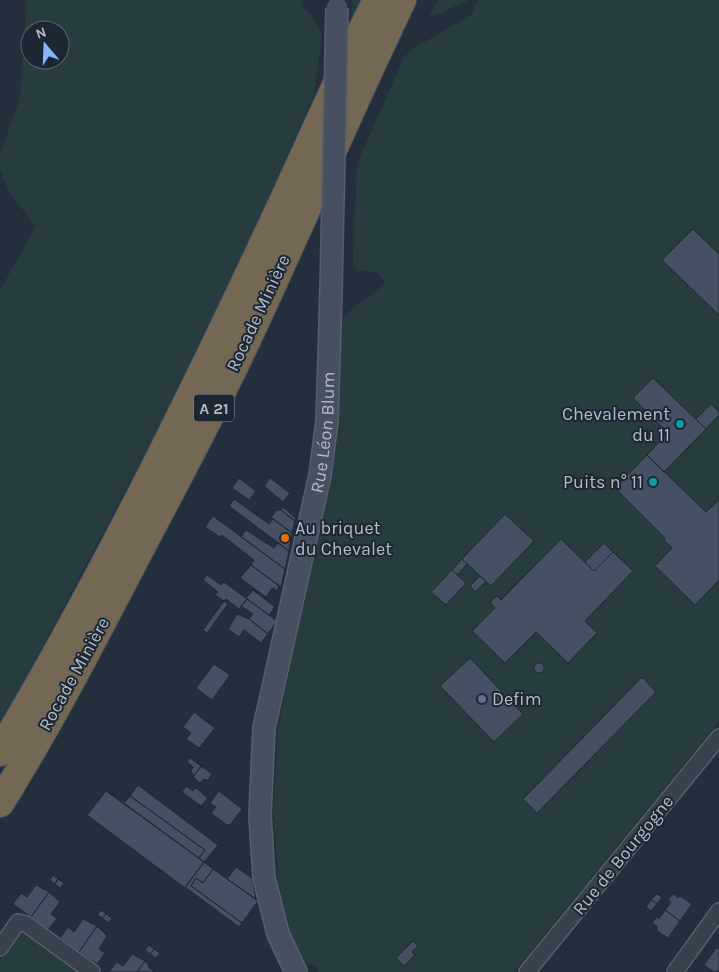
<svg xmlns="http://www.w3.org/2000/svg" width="719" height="972" font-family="Karla,sans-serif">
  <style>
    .green { fill: #263c3f; fill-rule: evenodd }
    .building { fill: #455162; stroke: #1f2835 }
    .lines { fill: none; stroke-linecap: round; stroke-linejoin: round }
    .street-casing { stroke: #565f6c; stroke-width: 18 }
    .secondary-casing { stroke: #565f6c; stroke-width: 24 }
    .highway-casing { stroke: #434c59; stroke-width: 30 }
    .street { stroke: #38414e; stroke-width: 15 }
    .secondary { stroke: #465061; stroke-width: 21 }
    .highway { stroke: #746855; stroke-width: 28 }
    .secondary-bridge-casing { stroke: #565f6c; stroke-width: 24; stroke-linecap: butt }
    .secondary-bridge { stroke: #465061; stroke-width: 21 }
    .culture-dot { fill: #0f9aa8; stroke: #1d2633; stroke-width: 2 }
    .food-dot { fill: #e8710a; stroke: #1d2633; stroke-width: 2 }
    .service-dot { fill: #5c6f8a; stroke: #1d2633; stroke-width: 2 }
    .labels { text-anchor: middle; stroke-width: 4; stroke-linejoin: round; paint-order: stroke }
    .shield { fill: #1d2633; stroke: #878f9c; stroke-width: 1 }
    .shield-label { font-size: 16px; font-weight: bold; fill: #b4bcc9 }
    .street-label { font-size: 18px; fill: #b4bcc9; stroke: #1d2633 }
    .poi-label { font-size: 18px; fill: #b4bcc9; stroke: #1d2633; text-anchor: end }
  </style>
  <rect width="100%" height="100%" fill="#242f3e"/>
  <path class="green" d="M27 0H304L301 6 314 18 322 34 314 95 222 302 181 386 0 726V290L36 226 10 194 0 169V154L20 98ZM30 30H60V60H30Z
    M352 0H363L351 25Z
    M437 0H469L429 18Z
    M478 0H719V721L514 972H318V967L305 962 281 913 273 812 278 728 319 524 337 321 385 284C380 271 372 270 358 271L353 261 357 164 404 57 411 50 472 14Z
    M24 934 77 972H0V959L16 937Z"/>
  <path class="building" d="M693 229 719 254V315L662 260Z
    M653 378 706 429 664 472 647 455 668 433 633 398Z
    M711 404 719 412V415L706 429 696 419Z
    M647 455 706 512 719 500V580L695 605 655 566 672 548 664 540 665 538 615 488Z
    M239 478 256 491 249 500 232 488Z
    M270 478 290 493 283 502 264 486Z
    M234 499 269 524 273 519 292 533 289 551 229 506Z
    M283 507 296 518 295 521 281 510Z
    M277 510H281L295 521 292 533 271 517Z
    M505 514 534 541 491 586 462 559Z
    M213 516 285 569 281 587 251 565 254 560 222 535 220 537 205 527Z
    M246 530 274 548 278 543 289 551 285 569 241 537Z
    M561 539 594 571 613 552 633 571 585 621 597 633 568 663 536 632 505 663 472 631 495 608 490 602 497 596 501 600Z
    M604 543 613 552 594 571 585 562Z
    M462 559 467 564 457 575 452 570Z
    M251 565 279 586 277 591 272 588 266 597 240 578Z
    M452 570 466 583 446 605 431 592Z
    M207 575 221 585 224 582 247 599 239 609 226 599 224 601 215 595 218 592 203 580Z
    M480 576 486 581 475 592 470 586Z
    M253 590 275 607 269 615 246 598Z
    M247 599 277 621 268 634 249 619 253 614 241 606Z
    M224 601 228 604 207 633 203 630Z
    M237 614 249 619 268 634 261 643 244 630 239 637 228 629Z
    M470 658 523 714 494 742 440 686Z
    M534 668a5 5 0 1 1 10 0a5 5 0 1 1-10 0Z
    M214 664 230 675 212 700 196 688Z
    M642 677 656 692 537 813 523 799Z
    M194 712 215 728 199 748 186 739 191 733 183 727Z
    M190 758 201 766 193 777V774L191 771 193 767 187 762Z
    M201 766 212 774 207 781 204 779 200 783 193 777Z
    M138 785 218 845 204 862 199 858 205 850 130 796Z
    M186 786 193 791 196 788 208 798 201 806 182 792Z
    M106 790 125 802 130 796 205 850 199 858Z
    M106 791 204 862 185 888 87 815Z
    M219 791 242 809 230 825H227L211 813 216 807 210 803Z
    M204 862 213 869 203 883 196 878 191 886 242 923 239 927 185 887Z
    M236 867 252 878 256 899 227 879Z
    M213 869 258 901 242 923 191 886 196 878 203 883Z
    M53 875 58 879 55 884 50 880Z
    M58 879 64 883 60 888 55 884Z
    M36 885 49 892 31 917 13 904 21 893 27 897Z
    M49 892 60 902 51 914 57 919 48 930 31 917Z
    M657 894 662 897 657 904 651 900Z
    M673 894 678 898 680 896 692 904 680 921 665 910 671 902 668 900Z
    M651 900 657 904 651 911 646 907Z
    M101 910 106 914 102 918 97 915Z
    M665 910 680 921 668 938 656 930 658 927 652 923 657 917 659 919Z
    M106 914 112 918 109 923 102 918Z
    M83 919 97 926 79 952 60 938 68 927 74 932Z
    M97 926 107 936 99 949 105 953 97 964 79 952Z
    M413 941 418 946 412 952 415 955 404 966 396 958Z
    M149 945 154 949 150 954 145 950Z
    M716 948 719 949V971L714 972 704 965Z
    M154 949 160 953 156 958 150 954Z
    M132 954 145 961 137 972H109L117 962 123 966Z
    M145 961 149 965 148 967 155 972H137Z"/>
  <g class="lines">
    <g class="street-casing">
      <path id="street" d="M0 948 18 922 26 924 92 972
        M527 972 719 737
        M675 972 719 911"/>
    </g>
    <g class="secondary-casing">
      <g id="secondary">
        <path id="s1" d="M296 972 278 934 264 878 260 815 264 728 320 475 327 421 331 291"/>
      </g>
    </g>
    <g class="highway-casing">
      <path id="highway" d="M0 752C102 580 191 399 275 219 309 146 341 72 377 0
        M0 803C55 715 102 622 150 530 187 461 223 392 256 320 305 214 351 106 402 0"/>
    </g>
    <use href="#street" class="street"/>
    <use href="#secondary" class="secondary"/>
    <use href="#highway" class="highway"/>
    <g class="secondary-bridge-casing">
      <path id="secondary-bridge" d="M331 291 337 8"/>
    </g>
    <use href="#secondary-bridge" class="secondary-bridge"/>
  </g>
  <g class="culture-dot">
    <circle cx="680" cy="424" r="5"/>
    <circle cx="653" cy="482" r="5"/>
  </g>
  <circle class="food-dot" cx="285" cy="538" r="5"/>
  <circle class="service-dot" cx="482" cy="699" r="5"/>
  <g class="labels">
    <rect class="shield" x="194" y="394.5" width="40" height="27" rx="4"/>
    <g class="shield-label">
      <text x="214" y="414">A 21</text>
    </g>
    <g class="street-label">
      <text transform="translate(258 313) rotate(-65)" y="6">Rocade Minière</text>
      <text dy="6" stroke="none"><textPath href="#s1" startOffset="552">Rue Léon Blum</textPath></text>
      <text transform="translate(74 674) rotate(-61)" y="6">Rocade Minière</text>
      <text transform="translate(623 855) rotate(-51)" y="6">Rue de Bourgogne</text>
    </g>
    <g class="poi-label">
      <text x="670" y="420">Chevalement<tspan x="670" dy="21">du 11</tspan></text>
      <text x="643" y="488">Puits n° 11</text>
      <text x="295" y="534" text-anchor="start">Au briquet<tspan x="295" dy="21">du Chevalet</tspan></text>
      <text x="492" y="705" text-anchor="start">Defim</text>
    </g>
  </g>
  <g transform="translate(45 45) rotate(341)"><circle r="24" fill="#1d2633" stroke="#59626f"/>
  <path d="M0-4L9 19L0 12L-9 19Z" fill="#8ab4f8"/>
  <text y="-8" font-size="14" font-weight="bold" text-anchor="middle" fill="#b4bcc9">N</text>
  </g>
</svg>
